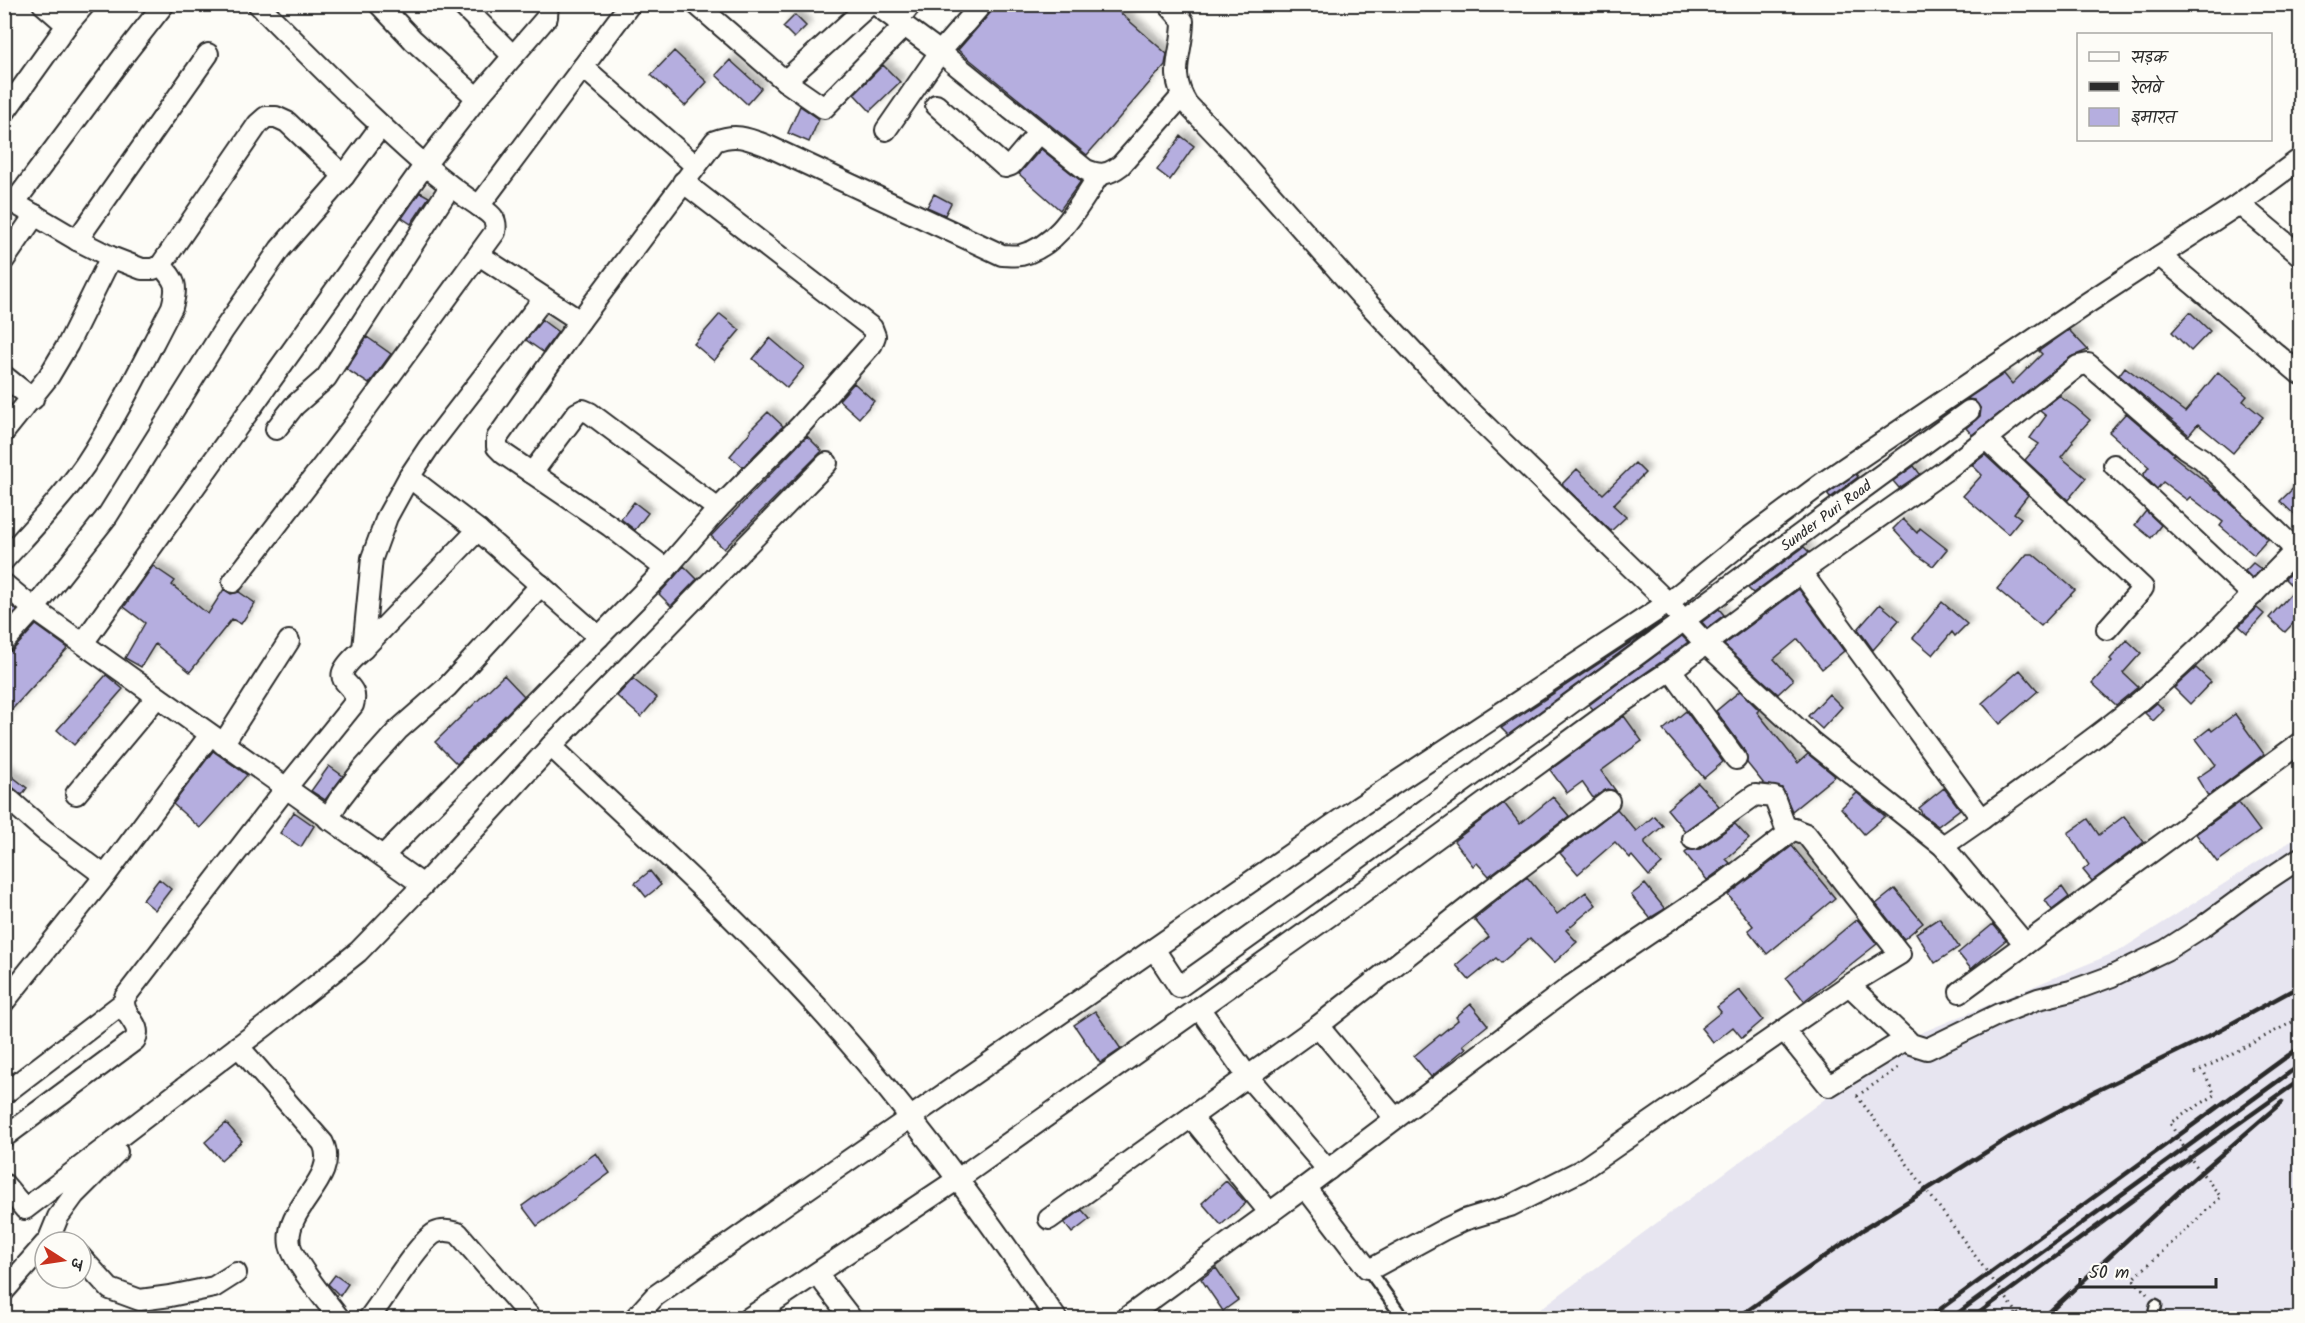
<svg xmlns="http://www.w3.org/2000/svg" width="2305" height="1323" font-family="Kalam,'Playpen Sans Deva',sans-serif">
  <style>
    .built { fill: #e7e5f0 }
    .building { fill: #b5aedf; stroke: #2b2b2b; stroke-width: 1.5; filter: url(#shadow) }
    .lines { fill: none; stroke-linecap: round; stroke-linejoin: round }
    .lane-casing { stroke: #2b2b2b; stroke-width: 15 }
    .street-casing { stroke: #2b2b2b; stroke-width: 24 }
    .path { stroke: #2b2b2b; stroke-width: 3; stroke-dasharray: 1.5 4.5; stroke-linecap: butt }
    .lane { stroke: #fdfcf7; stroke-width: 10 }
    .street { stroke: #fdfcf7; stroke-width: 20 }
    .rail { stroke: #2b2b2b; stroke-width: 4.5 }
    .path-bridge { stroke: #2b2b2b; stroke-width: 3; stroke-dasharray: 1.5 4.5; stroke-linecap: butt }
    .labels { text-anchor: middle; stroke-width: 4.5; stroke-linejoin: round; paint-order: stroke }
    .street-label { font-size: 15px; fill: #2b2b2b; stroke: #fdfcf7 }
  </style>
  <defs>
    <filter id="shadow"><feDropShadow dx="5.5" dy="-5.5" stdDeviation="3" flood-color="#0004"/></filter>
  </defs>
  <rect width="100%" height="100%" fill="#fdfcf7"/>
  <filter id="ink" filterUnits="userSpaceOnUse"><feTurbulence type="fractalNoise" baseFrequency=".0167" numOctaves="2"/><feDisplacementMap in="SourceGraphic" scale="12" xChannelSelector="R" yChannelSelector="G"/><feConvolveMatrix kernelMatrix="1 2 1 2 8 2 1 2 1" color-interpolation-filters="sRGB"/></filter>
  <g filter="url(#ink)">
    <path class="built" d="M2300 835V1318H1528L1906 1039 2119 951Z"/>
    <path class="building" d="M994 4H1110L1167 54 1165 65 1087 155 958 50 991 12Z
      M795 15 806 26 794 38 783 27Z
      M674 51 707 82 685 106 651 75Z
      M730 60 761 88 747 104 716 75Z
      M883 65 900 82 870 111 854 94Z
      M800 106 819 119 809 142 788 133Z
      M1181 136 1194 146 1170 180 1157 170Z
      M1041 149 1081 181 1060 210 1019 174Z
      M420 192 429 197 411 224 402 218Z
      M934 194 951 203 945 215 927 207Z
      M2190 312 2210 331 2191 351 2172 332Z
      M720 314 740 330 714 361 694 344Z
      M542 320 558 332 543 352 526 340Z
      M2069 330 2088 350 2071 357 1972 435 1966 428 1980 416 1981 409 1974 400 1967 399 2004 374 2012 384 2042 354 2039 351Z
      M367 337 391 354 369 384 346 369Z
      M770 338 804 367 787 388 753 359Z
      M2125 367 2185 412 2218 372 2247 396 2243 401 2263 417 2233 453 2198 424 2189 435 2119 375Z
      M854 383 874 401 859 418 839 400Z
      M2059 396 2075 407 2090 420 2072 440 2073 442 2061 457 2086 478 2068 500 2025 460 2039 444 2030 438 2046 416 2040 411Z
      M768 412 783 426 743 467 730 456 751 431 750 430Z
      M2126 413 2174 454 2172 455 2220 493 2268 539 2254 555 2220 526 2223 522 2190 497 2187 500 2163 482 2157 489 2143 475 2149 467 2109 432Z
      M807 436 822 451 724 549 711 536Z
      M1985 455 2028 495 2014 513 2021 518 2008 534 1963 496 1982 475 1972 465Z
      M1635 463 1645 473 1613 505 1626 517 1611 531 1562 484 1577 469 1603 494Z
      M1914 466 1920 474 1899 488 1893 481Z
      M1856 474 1858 477 1830 498 1827 494Z
      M2301 481V521L2280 501Z
      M634 502 648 513 635 530 621 519Z
      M2146 511 2161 525 2151 538 2135 525Z
      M1903 519 1917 533 1920 528 1947 549 1933 566 1916 554 1893 529Z
      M1804 547 1809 552 1753 593 1748 588Z
      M2027 554H2033L2075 590 2041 626 1997 589Z
      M2253 563 2261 569 2252 578 2245 571Z
      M2298 565 2301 567V615L2285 632 2269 618 2295 589 2285 579Z
      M153 566 175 581 172 585 208 614 224 589 231 594 239 592 255 603 241 624 232 619 190 672 155 644 141 667 125 658 145 623 124 607Z
      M684 566 697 579 671 606 659 594Z
      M1799 589 1844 651 1822 669 1798 639 1774 659 1793 680 1778 694 1724 645Z
      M4 600 17 610 4 624Z
      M1942 602 1967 624 1955 636 1952 632 1933 655 1913 638Z
      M1880 604 1899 620 1873 650 1858 629Z
      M2257 608 2264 614 2247 633 2239 626Z
      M1719 609 1724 615 1707 628 1702 622Z
      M1663 621 1508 735 1501 728Z
      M36 625 68 648 4 718V654L13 650Z
      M1682 636 1688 642 1664 660 1593 709 1589 705Z
      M2127 640 2141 653 2123 673 2138 687 2116 705 2092 683 2112 661 2110 659Z
      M2196 668 2211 682 2190 704 2174 688Z
      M2020 670 2038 691 2000 724 1982 703Z
      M106 675 123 689 74 745 57 730Z
      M504 675 524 696 457 764 435 742Z
      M633 679 657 698 641 717 617 696Z
      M1740 691 1759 710 1757 712 1798 763 1808 754 1835 776 1792 811 1782 788 1764 784 1747 763 1746 752 1716 711Z
      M1829 694 1842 707 1822 729 1808 716Z
      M2157 703 2164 710 2153 721 2145 713Z
      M1686 711 1723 762 1704 778 1663 730Z
      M2235 714 2264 754 2208 796 2197 778 2216 765 2196 739 2210 728 2212 731Z
      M1624 716 1642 741 1601 771 1616 791 1607 789 1593 798 1582 782 1567 793 1550 770Z
      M213 751 247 775 200 828 173 804Z
      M329 766 343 776 325 800 311 791Z
      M4 770 27 788 22 795 11 786 4 783Z
      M1698 783 1719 806 1685 831 1667 809Z
      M1944 788 1960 809 1938 826 1923 815 1919 808Z
      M1857 793 1885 816 1864 834 1841 808Z
      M1553 797 1569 816 1489 876 1477 863 1473 866 1454 841 1504 803 1520 824Z
      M2239 803 2260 831 2217 862 2196 834Z
      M1617 809 1636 831 1654 816 1663 826 1645 841V844L1662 864 1649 876 1632 856 1630 858 1615 842 1578 874 1560 853Z
      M294 812 314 826 301 847 280 833Z
      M2124 816 2144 842 2092 881 2083 870 2089 865 2068 833 2088 819 2099 835Z
      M1735 824 1749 839 1726 859 1730 863 1707 880 1685 853 1688 850 1700 849Z
      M1792 846 1835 898 1767 954 1748 930 1753 926 1728 895Z
      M650 871 661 885 646 897 635 883Z
      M1527 877 1557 914 1586 892 1596 905 1566 930 1577 942 1554 963 1530 938 1501 963 1496 958 1469 980 1456 965 1489 937 1474 919Z
      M159 879 171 889 155 910 143 900Z
      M1645 884 1665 909 1650 918 1631 895Z
      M2062 887 2069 897 2052 910 2045 900Z
      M1895 889 1923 923 1904 939 1876 904Z
      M1939 918 1959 947 1935 963 1916 933Z
      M1857 919 1877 944 1804 1001 1786 978Z
      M1993 924 2006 940 1971 969 1958 953Z
      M1739 990 1763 1020 1742 1038 1733 1027 1713 1043 1701 1028 1721 1012 1717 1007Z
      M1471 1004 1488 1025 1463 1045 1466 1048 1431 1077 1414 1056 1458 1020 1456 1017Z
      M1095 1011 1121 1049 1100 1063 1074 1025Z
      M226 1123 242 1141 221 1160 205 1142Z
      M596 1153 610 1173 537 1226 522 1206Z
      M1226 1181 1246 1203 1221 1225 1202 1203Z
      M1082 1210 1090 1219 1072 1233 1064 1223Z
      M1216 1268 1238 1300 1223 1311 1201 1279Z
      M335 1275 348 1284 340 1296 328 1284Z"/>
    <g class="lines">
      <g class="lane-casing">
        <path id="lane" d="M1367 1268 1403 1318
          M2153 1318 2156 1305"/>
      </g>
      <g class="street-casing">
        <g id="street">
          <path d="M258 4C295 42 332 79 370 115 405 148 439 180 479 206"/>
          <path d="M379 4 413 40 477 98"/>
          <path d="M461 4 513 56"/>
          <path d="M696 4 785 81 824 108 904 26"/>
          <path d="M875 4 940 52 886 130"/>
          <path d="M982 4 940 52 1086 170C1101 176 1108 175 1121 165L1182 96"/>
          <path d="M1168 4 1183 21C1183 54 1167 72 1187 104L1236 155 1362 297 1458 399 1668 603 1705 643 1813 743 1943 846 2025 944"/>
          <path d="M897 21 911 4"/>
          <path d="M67 25 85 4"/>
          <path d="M583 67 696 166"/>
          <path d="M785 81 870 4"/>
          <path d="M936 105 1005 167 1011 165 1039 132"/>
          <path d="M4 113 67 25 43 4"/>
          <path d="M4 197 77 240 111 257 142 269H153L161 265 258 124 266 117H276L287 122 344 176"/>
          <path d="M14 203 128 50 164 4"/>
          <path d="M2239 204 2300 255"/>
          <path d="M77 240 208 54"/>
          <path d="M479 255 580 321"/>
          <path d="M2160 256 2300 374"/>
          <path d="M4 260 35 215"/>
          <path d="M4 376 33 399"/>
          <path d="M276 429 294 406 326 378 450 187"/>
          <path d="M4 432 49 376 68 344 111 257"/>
          <path d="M1986 439 2143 588 2107 629"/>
          <path d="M2114 465 2253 595"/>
          <path d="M532 473 577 413 583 410 590 413 718 509"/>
          <path d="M409 477 478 530 599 637"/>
          <path d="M4 560C32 529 61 499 85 465 118 415 144 360 172 307 178 285 176 282 161 265"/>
          <path d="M666 569 610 526 504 454 497 447V438L580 321 715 141C736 133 747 138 768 146L1002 255C1007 255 1015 256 1021 255 1059 246 1079 205 1099 175"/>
          <path d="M1801 572 1982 819 1943 846"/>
          <path d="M233 582 357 421 495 232C498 218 490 214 479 206L630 4"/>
          <path d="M4 584 34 609 423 885"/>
          <path d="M4 642 34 609 108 515 223 331 280 249 344 176 381 126"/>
          <path d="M83 643 424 166 477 98 547 17 548 4"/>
          <path d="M363 649 478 530"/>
          <path d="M1671 670 1736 759"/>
          <path d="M223 744 289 641"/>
          <path d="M551 746C634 825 720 902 798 986 894 1088 977 1203 1056 1318"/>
          <path d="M76 794 157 697"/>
          <path d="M4 795 45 831 105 876"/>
          <path d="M328 819 339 800 363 769 398 730 447 687 541 585"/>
          <path d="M1982 819C2028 785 2077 752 2122 716 2186 666 2243 604 2300 546"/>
          <path d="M383 856 666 569 718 509 800 426 872 344 875 336 872 328 683 182"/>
          <path id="s1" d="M1154 949 1179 987C1445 799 1705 603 1969 411"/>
          <path d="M1849 985 1911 1044 1927 1049 1999 1014 2038 999 2071 991 2112 976 2166 950 2202 927 2258 886 2300 858"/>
          <path d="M1960 992 2300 743"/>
          <path d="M4 1002 105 876 210 735"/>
          <path d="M1199 1008 1248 1077 1328 1170"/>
          <path d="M1318 1026 1395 1118"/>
          <path d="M1784 1030 1829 1086 1906 1039"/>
          <path d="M238 1046 323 1143C340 1179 283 1207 290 1245 294 1263 327 1302 339 1318"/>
          <path d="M4 1094 123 1003"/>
          <path d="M1192 1118 1270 1213"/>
          <path d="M4 1137 135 1040C144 1023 119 1015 125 997L286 788 353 705C362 677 318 688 363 649L372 558 387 517 409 477 429 447 544 298"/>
          <path d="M4 1184 25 1209 265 1026 358 952 423 885 551 746 827 463"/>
          <path d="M1305 1187 1367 1268H1373L1443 1230 1464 1220 1510 1206 1580 1171 1849 985 1900 954 1806 834 1785 826 1774 797 1755 795 1693 839"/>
          <path d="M1049 1219 1318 1026 1493 888 1609 801"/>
          <path d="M49 1239 58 1217 74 1195 117 1152"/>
          <path d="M81 1257 110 1289 140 1300 170 1296 214 1287 236 1273"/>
          <path d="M817 1274 851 1318"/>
          <path d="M4 1291 45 1244"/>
          <path d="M369 1318C383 1301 418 1242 435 1233 443 1229 449 1231 458 1233L531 1318"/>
          <path d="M635 1318 655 1296 787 1203 1357 808 1668 603 1746 540 1824 482 2089 302 2239 204 2300 159"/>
          <path d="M749 1318 958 1179 1356 897 1623 702 1671 670 1801 572 1946 470 2078 366 2088 364 2185 448 2202 459 2296 550"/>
          <path d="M1126 1318 1305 1187 1571 986 1724 883 1794 829"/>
        </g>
      </g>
      <path class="path" d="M2195 1073 2300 1018
        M1857 1096 1901 1066
        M2147 1294 2133 1279 2221 1197 2190 1158 2170 1123 2215 1095 2203 1070
        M2010 1318 2017 1313"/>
      <use href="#lane" class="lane"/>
      <use href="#street" class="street"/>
      <path class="rail" d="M1737 1318 1864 1229 2010 1137 2092 1093 2205 1038 2300 986
        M1928 1318 2300 1047
        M1951 1318 2300 1065
        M1972 1318 2190 1158 2300 1080
        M2043 1318 2184 1187 2282 1102"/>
      <path class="path-bridge" d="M1857 1096 2021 1318"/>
    </g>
  </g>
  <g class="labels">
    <g class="street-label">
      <text dy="5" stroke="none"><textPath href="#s1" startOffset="846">Sunder Puri Road</textPath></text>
    </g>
  </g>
  <rect width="2305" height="1323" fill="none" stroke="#fdfcf7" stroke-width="24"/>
  <rect x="12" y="12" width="2281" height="1299" fill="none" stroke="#2b2b2b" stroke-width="2" filter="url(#ink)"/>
  <rect x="2077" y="33" width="195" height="108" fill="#fdfcf7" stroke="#a9a8a5" stroke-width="1.5"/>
  <rect x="2089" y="52" width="30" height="9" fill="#fdfcf7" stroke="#a9a8a5" stroke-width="1.5"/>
  <text x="2131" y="63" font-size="18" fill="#2b2b2b">सड़क</text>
  <rect x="2089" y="82" width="30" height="9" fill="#2b2b2b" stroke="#a9a8a5" stroke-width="1.5"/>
  <text x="2131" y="93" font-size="18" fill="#2b2b2b">रेलवे</text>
  <rect x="2089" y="108" width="30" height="18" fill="#b5aedf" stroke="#a9a8a5" stroke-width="1.5"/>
  <text x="2131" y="123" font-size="18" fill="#2b2b2b">इमारत</text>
  <g transform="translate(63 1260) rotate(102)"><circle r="28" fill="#fdfcf7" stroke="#a9a8a5" stroke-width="1.5"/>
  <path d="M0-4.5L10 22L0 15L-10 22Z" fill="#c8321e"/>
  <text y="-9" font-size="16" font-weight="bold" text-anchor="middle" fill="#2b2b2b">उ</text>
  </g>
  <path d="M2080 1278v9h136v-9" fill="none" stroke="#2b2b2b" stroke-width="3"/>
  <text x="2089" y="1278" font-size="18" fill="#2b2b2b" stroke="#fdfcf7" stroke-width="4.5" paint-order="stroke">50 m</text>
</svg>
